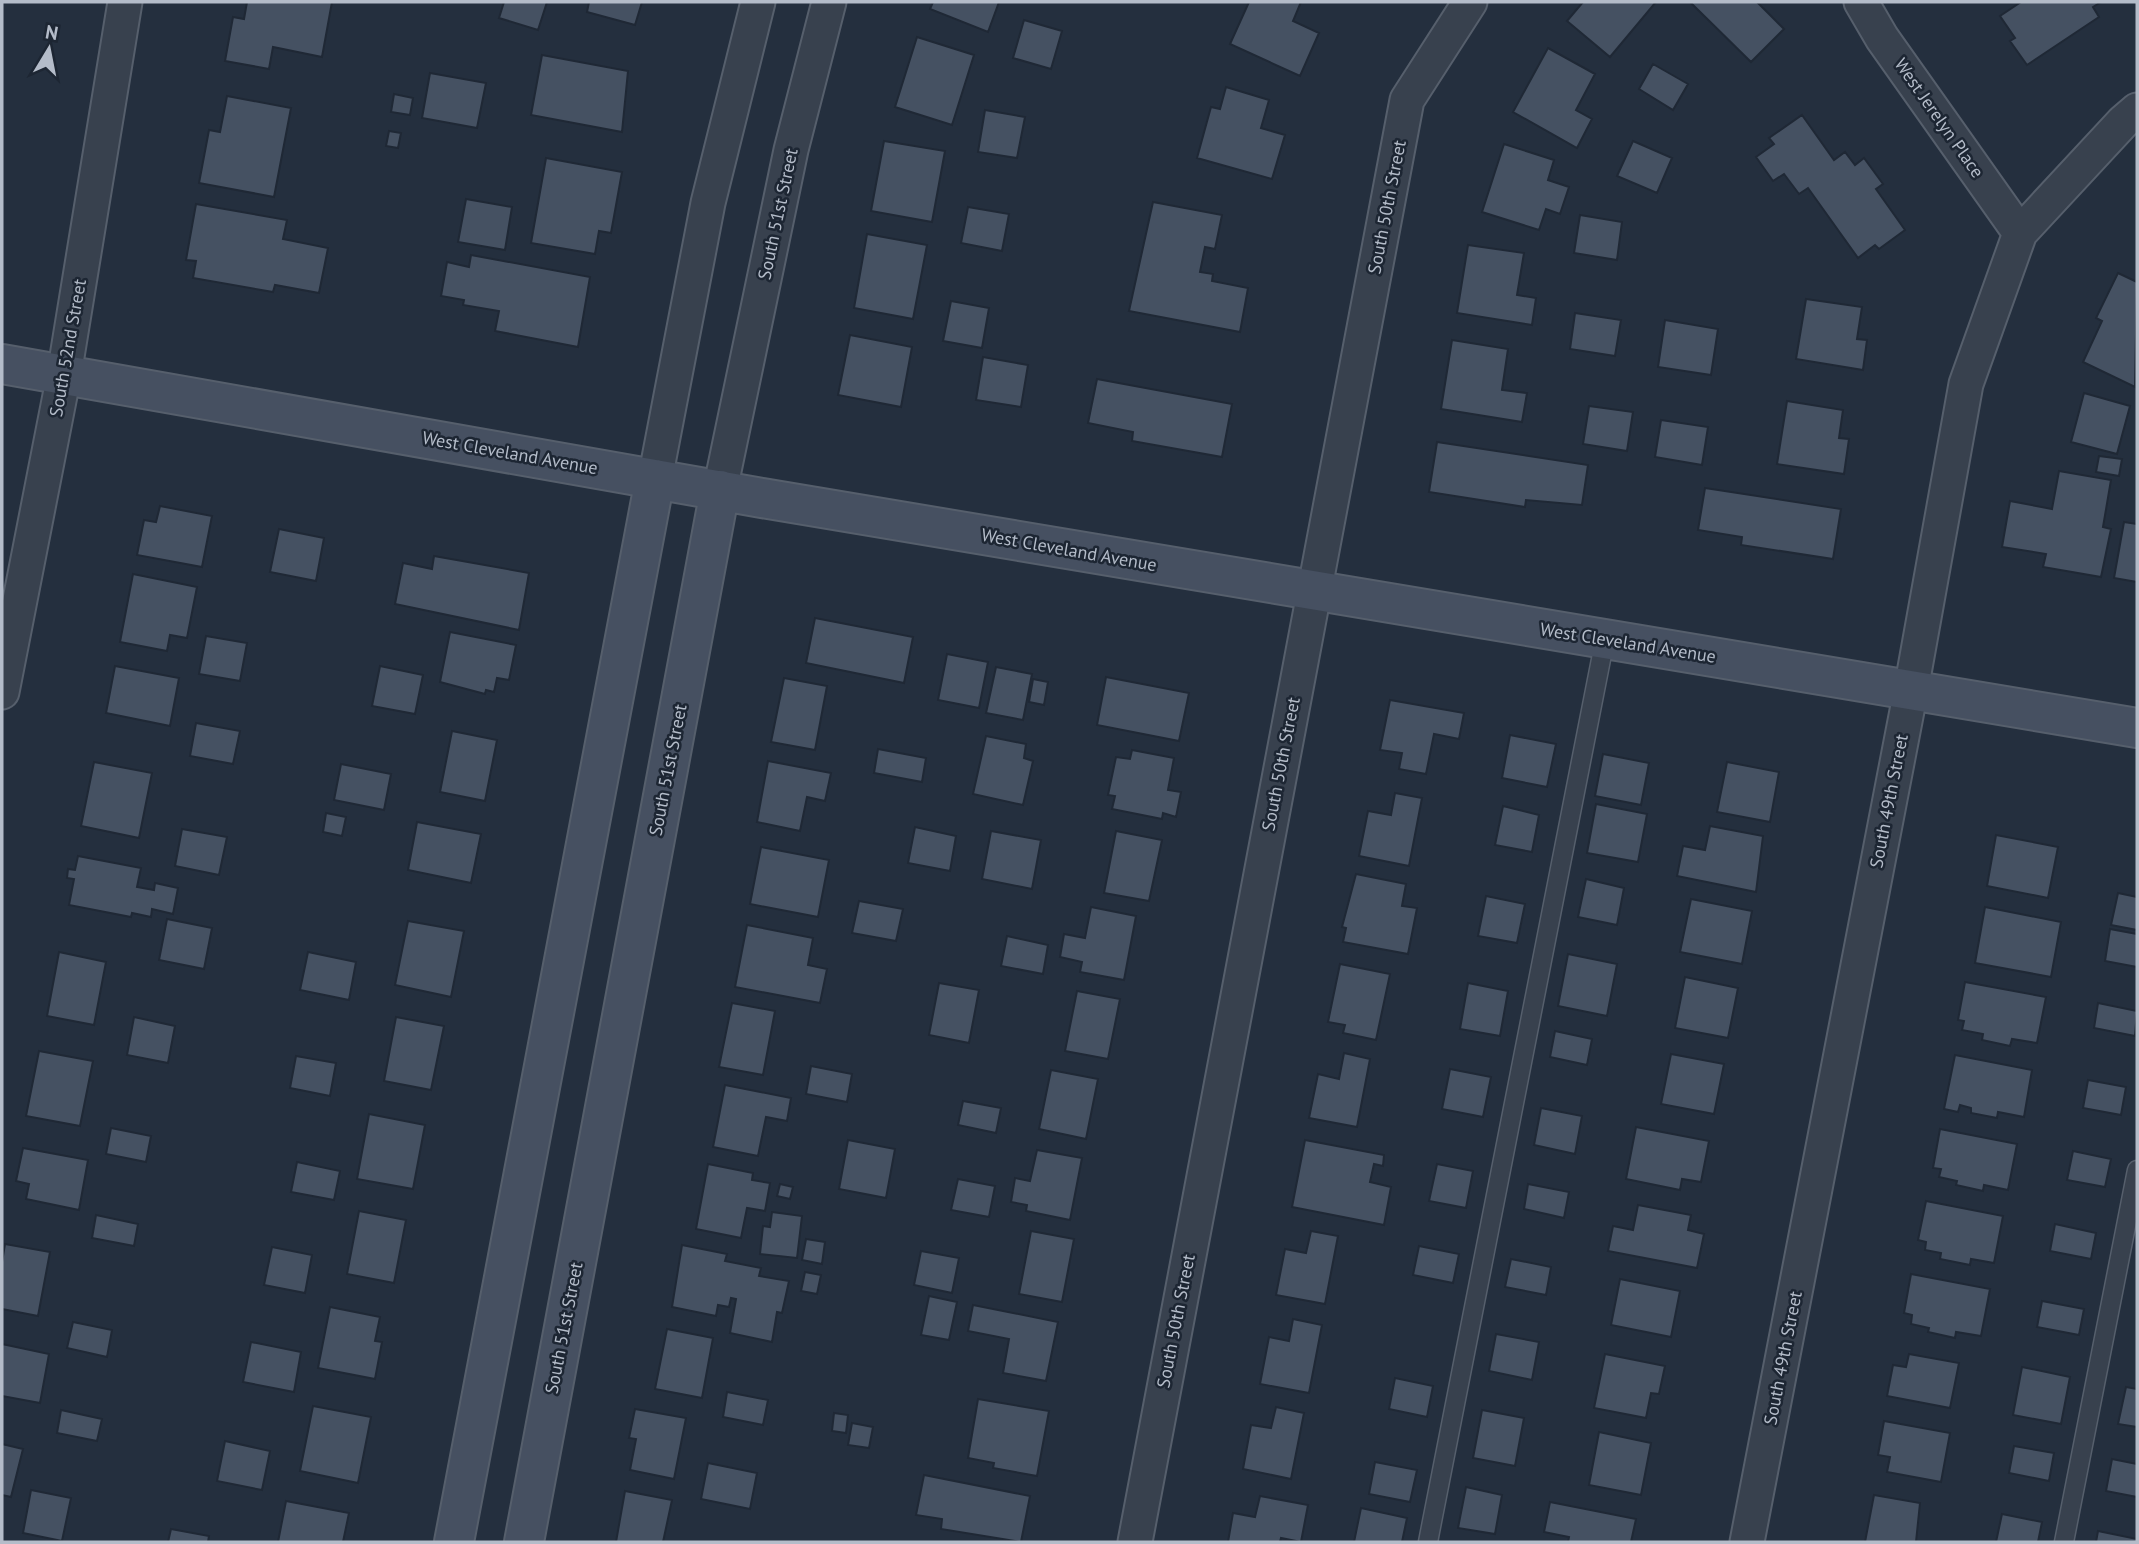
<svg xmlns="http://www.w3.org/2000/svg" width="2139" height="1544" font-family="'PT Sans',sans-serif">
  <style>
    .building { fill: #455162; stroke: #1f2835; stroke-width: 2 }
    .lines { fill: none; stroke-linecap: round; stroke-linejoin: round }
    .lane-casing { stroke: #565f6c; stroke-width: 21 }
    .street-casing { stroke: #565f6c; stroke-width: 37 }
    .secondary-casing { stroke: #565f6c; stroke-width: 42 }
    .lane { stroke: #38414e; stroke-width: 18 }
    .street { stroke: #38414e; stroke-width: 33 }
    .secondary { stroke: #465061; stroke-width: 38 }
    .labels { text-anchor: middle; stroke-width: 5; stroke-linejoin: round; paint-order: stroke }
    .street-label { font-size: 18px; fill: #b4bcc9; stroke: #1d2633 }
  </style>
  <rect width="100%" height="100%" fill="#242f3e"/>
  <path class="building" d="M247 2H332L322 57 273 47 269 69 225 61 233 17 244 19Z
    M504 2H547L538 30 499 18Z
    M589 2H642L635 25 587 12Z
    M933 2H999L988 32 930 9Z
    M1249 2H1301L1293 21 1319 33 1300 76 1230 44Z
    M1583 2H1656L1610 57 1567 21Z
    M1690 2H1757L1784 29 1751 62Z
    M2021 2H2101L2093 7 2099 17 2027 65 2010 41 2015 38 2000 16Z
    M1024 20 1062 31 1051 69 1013 58Z
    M917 37 974 55 952 125 895 107Z
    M1548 48 1595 74 1576 110 1592 119 1577 148 1513 112Z
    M542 55 628 71 622 132 531 115Z
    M1653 64 1688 84 1673 110 1639 89Z
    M430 73 486 83 477 128 422 118Z
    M1226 87 1269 100 1261 128 1285 135 1272 179 1197 158 1211 107 1220 109Z
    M394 94 413 98 410 115 391 112Z
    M227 96 291 108 274 197 199 183 209 130 220 132Z
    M985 110 1025 117 1017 158 978 152Z
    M1802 115 1834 160 1845 152 1855 165 1864 158 1883 184 1876 189 1905 230 1879 249 1875 245 1858 258 1808 188 1799 194 1784 174 1773 181 1756 157 1774 144 1769 138Z
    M389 131 401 133 398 148 386 146Z
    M884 141 945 151 932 222 871 211Z
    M1633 141 1672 158 1657 193 1617 176Z
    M1504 144 1554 160 1548 180 1569 187 1560 214 1546 209 1539 230 1482 212Z
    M546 158 622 172 611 233 599 231 595 254 531 243Z
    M466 199 512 207 505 250 458 242Z
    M1153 202 1222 215 1215 249 1205 247 1200 272 1213 274 1212 281 1248 288 1240 332 1129 311Z
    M196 204 287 220 283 239 328 248 319 293 275 285 273 292 193 278 196 261 186 260Z
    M968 207 1009 214 1002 251 961 243Z
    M1580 215 1622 222 1617 260 1574 253Z
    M867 234 927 245 913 319 854 308Z
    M1468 245 1524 253 1517 295 1536 298 1532 325 1457 313Z
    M471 255 590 277 578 347 495 331 499 311 463 305 464 300 441 296 447 262 469 267Z
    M2118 273 2137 282 2135 387 2083 362 2102 321 2096 318Z
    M1806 299 1862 307 1857 339 1867 340 1863 370 1796 359Z
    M951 301 989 308 982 348 943 341Z
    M1575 313 1621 320 1615 356 1570 349Z
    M1665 320 1718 329 1711 375 1658 367Z
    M850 335 912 347 901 407 838 395Z
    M1452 340 1508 349 1502 390 1527 393 1522 422 1441 409Z
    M983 357 1028 365 1021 407 976 400Z
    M1097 379 1232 404 1222 457 1132 441 1133 432 1088 423Z
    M2084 393 2130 406 2117 454 2071 442Z
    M1787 401 1843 410 1839 438 1849 439 1844 474 1777 464Z
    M1589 406 1633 412 1627 451 1583 444Z
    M1661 420 1708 427 1702 465 1655 457Z
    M1437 442 1588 465 1582 505 1526 500 1525 507 1429 492Z
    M2099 456 2122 459 2119 476 2096 472Z
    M2059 471 2111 480 2103 527 2111 529 2101 577 2043 567 2046 554 2002 547 2010 501 2052 509Z
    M1705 488 1841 509 1833 559 1741 545 1742 537 1698 530Z
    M160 506 212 516 202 567 137 555 144 520 156 522Z
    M2124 522 2137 524V582L2114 578Z
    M279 529 324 538 316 581 270 572Z
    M434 556 529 573 519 630 395 604 403 563 432 569Z
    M133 574 197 587 187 638 170 635 167 651 120 642Z
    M815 618 913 637 904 683 806 663Z
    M450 632 516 645 509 680 497 678 494 692 486 690 485 694 440 682Z
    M206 636 247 643 240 681 199 674Z
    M947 654 988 662 979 708 938 700Z
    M115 666 179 678 170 726 106 713Z
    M380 666 423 675 415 714 372 706Z
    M996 667 1032 674 1023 720 986 713Z
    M1106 677 1189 693 1179 741 1097 725Z
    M784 678 827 686 815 750 771 742Z
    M1033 679 1048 682 1044 705 1029 702Z
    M1390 700 1464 713 1459 739 1434 734 1426 774 1399 769 1402 753 1380 750Z
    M196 723 240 731 233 764 190 756Z
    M452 731 497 740 485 801 440 792Z
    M1510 735 1556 744 1547 787 1502 778Z
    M986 736 1026 744 1024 758 1033 761 1023 805 973 794Z
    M878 749 926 758 922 782 874 773Z
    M1132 750 1174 758 1168 790 1181 792 1176 817 1163 813 1162 819 1112 809 1115 796 1108 795 1116 757 1130 759Z
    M1603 754 1649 763 1641 805 1595 796Z
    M768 761 831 773 825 801 807 797 800 831 757 822Z
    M94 762 152 773 139 838 81 826Z
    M1727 762 1779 772 1770 822 1717 812Z
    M341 764 391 774 384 810 334 800Z
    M1395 793 1422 798 1409 866 1359 856 1368 811 1391 815Z
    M1596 804 1647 814 1638 862 1587 853Z
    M1503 806 1539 815 1532 852 1495 845Z
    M326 813 346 817 342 836 323 832Z
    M417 822 481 834 471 883 408 870Z
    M1710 826 1763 836 1756 892 1677 876 1683 846 1705 850Z
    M915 827 956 836 950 871 908 863Z
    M182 829 227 837 219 875 175 866Z
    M991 831 1041 840 1032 889 982 879Z
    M1116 831 1162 840 1149 901 1104 893Z
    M1996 835 2058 847 2048 898 1987 886Z
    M761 847 829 860 818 917 750 904Z
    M78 856 141 868 137 887 154 890 155 883 178 888 173 914 152 909 151 917 132 913 131 917 69 905 74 879 67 878 68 869 75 870Z
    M1356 874 1406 884 1402 906 1417 908 1408 954 1343 942 1346 928 1342 927Z
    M1586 879 1624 888 1617 925 1578 917Z
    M2118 893 2137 897V930L2111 925Z
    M1486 896 1525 904 1517 943 1478 936Z
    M1691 899 1752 911 1742 964 1680 952Z
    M859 901 903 909 896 941 852 933Z
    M1091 907 1136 916 1124 980 1080 972 1082 962 1060 957 1064 934 1085 938Z
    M1985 907 2061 922 2051 977 1975 963Z
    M167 919 212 928 204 969 159 960Z
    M408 921 464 931 451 997 395 985Z
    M747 925 813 938 808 965 827 969 820 1003 735 987Z
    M2110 929 2137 934V967L2105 961Z
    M1007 936 1048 945 1043 974 1001 966Z
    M59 952 106 962 94 1025 47 1016Z
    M308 952 356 962 349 1000 300 990Z
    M1568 954 1617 964 1607 1016 1558 1006Z
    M1340 964 1390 974 1376 1040 1343 1033 1345 1025 1328 1022Z
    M1685 977 1738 988 1728 1038 1675 1028Z
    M1965 982 2046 997 2037 1043 2012 1039 2010 1046 1982 1040 1983 1034 1962 1030 1964 1021 1958 1020Z
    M939 983 979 990 969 1043 929 1035Z
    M1468 983 1508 991 1500 1036 1460 1029Z
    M1077 991 1120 999 1108 1059 1065 1051Z
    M732 1003 775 1011 763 1075 719 1067Z
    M2098 1003 2137 1011 2135 1036 2094 1028Z
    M134 1017 175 1026 168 1063 127 1055Z
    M396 1017 444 1026 431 1090 384 1081Z
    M1555 1031 1592 1039 1587 1065 1550 1057Z
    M39 1051 93 1061 80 1126 26 1116Z
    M1344 1053 1370 1059 1357 1127 1309 1118 1318 1074 1339 1079Z
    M1671 1054 1724 1064 1714 1114 1661 1104Z
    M1955 1055 2032 1070 2024 1117 1998 1112 1997 1118 1971 1113V1108L1960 1105 1958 1112 1944 1109Z
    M296 1056 336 1063 330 1096 290 1088Z
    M811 1066 852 1074 847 1102 806 1094Z
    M1450 1069 1491 1077 1483 1117 1442 1109Z
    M1051 1070 1098 1079 1086 1139 1039 1129Z
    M2088 1080 2126 1087 2121 1115 2083 1108Z
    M725 1085 791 1098 787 1121 766 1117 758 1156 713 1147Z
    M963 1101 1001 1108 996 1133 958 1125Z
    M1541 1108 1582 1116 1575 1154 1534 1145Z
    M369 1114 425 1125 413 1189 357 1179Z
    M1636 1127 1709 1141 1701 1182 1682 1179 1680 1190 1626 1179Z
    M111 1128 151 1136 146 1162 106 1154Z
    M1940 1129 2017 1144 2008 1190 1984 1185 1983 1191 1956 1185 1957 1181 1939 1177 1941 1169 1933 1168Z
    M848 1140 895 1149 886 1198 839 1189Z
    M1305 1140 1384 1155 1383 1166 1374 1164 1370 1182 1391 1187 1384 1225 1292 1207Z
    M23 1148 88 1160 79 1210 26 1199 29 1184 16 1181Z
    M1037 1150 1082 1158 1070 1220 1026 1211 1027 1205 1011 1202 1015 1178 1030 1181Z
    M2073 1151 2111 1159 2105 1187 2067 1180Z
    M297 1162 340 1171 334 1200 291 1192Z
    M708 1164 753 1173 752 1180 770 1183 765 1211 747 1208 741 1238 696 1229Z
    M1437 1164 1473 1171 1466 1208 1429 1201Z
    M958 1179 995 1186 989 1217 951 1210Z
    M780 1184 793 1187 790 1199 777 1196Z
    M1528 1184 1569 1192 1564 1218 1524 1209Z
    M1926 1201 2003 1216 1994 1263 1971 1259 1970 1265 1940 1259 1941 1253 1925 1250 1926 1242 1918 1240Z
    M1638 1205 1691 1215 1688 1230 1704 1234 1697 1268 1608 1251 1613 1226 1633 1230Z
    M359 1211 406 1220 394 1283 347 1274Z
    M772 1212 802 1216 797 1258 760 1254 763 1226 770 1227Z
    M96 1215 138 1224 134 1246 92 1238Z
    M2055 1224 2096 1233 2091 1259 2050 1251Z
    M1031 1231 1074 1239 1062 1302 1019 1294Z
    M1311 1231 1338 1236 1325 1304 1276 1295 1285 1249 1306 1253Z
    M806 1239 825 1242 822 1264 802 1260Z
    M5 1244 50 1252 38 1316 2 1309V1262Z
    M682 1245 727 1254 725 1261 761 1268 759 1276 789 1281 782 1313 777 1312 772 1342 730 1333 736 1299 731 1298 729 1307 718 1305 716 1316 672 1307Z
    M1419 1246 1459 1254 1453 1283 1413 1275Z
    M272 1247 312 1255 305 1293 264 1285Z
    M921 1251 959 1258 952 1293 914 1285Z
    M1511 1259 1551 1267 1546 1295 1505 1287Z
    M805 1272 821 1275 817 1294 801 1291Z
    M1911 1274 1990 1289 1981 1336 1956 1332 1955 1338 1928 1332 1929 1328 1911 1324 1912 1315 1904 1313Z
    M1620 1279 1680 1291 1671 1337 1611 1325Z
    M929 1296 957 1302 949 1340 921 1335Z
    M2042 1301 2084 1309 2079 1335 2037 1327Z
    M973 1305 1058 1322 1046 1381 1003 1373 1009 1339 968 1331Z
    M330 1307 380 1317 375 1341 382 1342 375 1379 318 1368Z
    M1293 1319 1322 1325 1309 1393 1260 1384 1269 1337 1289 1341Z
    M73 1322 112 1330 107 1357 67 1348Z
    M667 1329 713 1338 702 1398 655 1389Z
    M1496 1334 1539 1342 1532 1380 1489 1371Z
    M251 1342 301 1352 294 1392 243 1382Z
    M2 1344 49 1354 40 1403 2 1396Z
    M1605 1354 1665 1366 1659 1394 1651 1393 1646 1418 1594 1408Z
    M1909 1354 1959 1363 1950 1408 1887 1396 1893 1365 1906 1367Z
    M2022 1367 2070 1377 2061 1424 2013 1415Z
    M1395 1378 1433 1386 1427 1417 1389 1409Z
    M2126 1387 2137 1389V1427L2118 1424Z
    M727 1392 768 1400 763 1425 723 1417Z
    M978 1399 1049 1411 1037 1476 993 1468 994 1463 968 1458Z
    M313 1406 371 1417 358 1483 300 1471Z
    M1276 1407 1304 1413 1291 1479 1243 1469 1251 1425 1271 1428Z
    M635 1409 686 1418 674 1479 630 1470 636 1439 629 1438Z
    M61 1410 102 1419 97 1441 57 1433Z
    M1482 1410 1524 1418 1515 1466 1473 1458Z
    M834 1413 848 1415 846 1433 832 1431Z
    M1884 1421 1950 1433 1941 1482 1887 1472 1890 1457 1878 1455Z
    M852 1423 873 1427 869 1448 848 1445Z
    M1599 1432 1651 1443 1641 1495 1589 1485Z
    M225 1441 270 1451 262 1490 217 1481Z
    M2 1444 23 1449 11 1497 2 1495Z
    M2014 1446 2054 1453 2049 1481 2009 1473Z
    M2112 1459 2137 1464V1497L2106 1491Z
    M1375 1462 1417 1470 1410 1502 1369 1494Z
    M708 1463 757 1473 750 1509 701 1499Z
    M924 1475 1030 1496 1021 1542 941 1529 942 1519 916 1515Z
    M1466 1487 1502 1495 1495 1534 1458 1528Z
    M31 1490 71 1498 62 1541 23 1533Z
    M625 1491 672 1500 663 1542H616Z
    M1874 1495 1920 1503 1916 1542H1865Z
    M1260 1496 1308 1505 1301 1542 1281 1538 1280 1542H1228L1233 1513 1255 1517Z
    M286 1501 349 1513 343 1542H278Z
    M1550 1502 1636 1519 1631 1542H1568L1569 1537 1544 1532Z
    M1361 1508 1407 1518 1402 1542H1354Z
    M2002 1514 2042 1522 2038 1542H1996Z
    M171 1529 209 1536 208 1542H168Z
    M2098 1531 2137 1539V1542H2096Z"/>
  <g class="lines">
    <g class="lane-casing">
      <path id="lane" d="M1428 1542 1605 639
        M2064 1542 2137 1170"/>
    </g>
    <g class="street-casing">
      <path id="street" d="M1861 2 1882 38 2020 233
        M655 479 708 203 758 2
        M720 490 791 150 829 2
        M2 692 64 375 125 2
        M1135 1542 1407 100 1470 2
        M1747 1542 1911 690 1966 384 2020 233 2123 122 2137 110"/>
    </g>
    <g class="secondary-casing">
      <path id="secondary" d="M2 364 762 498 2137 728
        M454 1542 655 479
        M524 1542 720 490"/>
    </g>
    <use href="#lane" class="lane"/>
    <use href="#street" class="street"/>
    <use href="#secondary" class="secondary"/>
  </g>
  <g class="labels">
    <g class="street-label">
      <text transform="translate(1939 118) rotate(55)" y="6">West Jerelyn Place</text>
      <text transform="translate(1387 207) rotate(-79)" y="6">South 50th Street</text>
      <text transform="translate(778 214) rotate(-78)" y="6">South 51st Street</text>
      <text transform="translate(68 348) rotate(-80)" y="6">South 52nd Street</text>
      <text transform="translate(510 453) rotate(10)" y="6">West Cleveland Avenue</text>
      <text transform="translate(1069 550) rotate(10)" y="6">West Cleveland Avenue</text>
      <text transform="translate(1628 643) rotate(9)" y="6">West Cleveland Avenue</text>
      <text transform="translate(1281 764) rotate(-79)" y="6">South 50th Street</text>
      <text transform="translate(668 770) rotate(-79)" y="6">South 51st Street</text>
      <text transform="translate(1889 801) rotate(-79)" y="6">South 49th Street</text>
      <text transform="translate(1176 1321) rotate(-79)" y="6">South 50th Street</text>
      <text transform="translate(564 1328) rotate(-79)" y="6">South 51st Street</text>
      <text transform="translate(1783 1358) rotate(-79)" y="6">South 49th Street</text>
    </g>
  </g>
  <rect width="2139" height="1544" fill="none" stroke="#b4bcc9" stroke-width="7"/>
  <g transform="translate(49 49) rotate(10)" stroke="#1d2633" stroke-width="5" paint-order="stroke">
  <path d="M0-5L12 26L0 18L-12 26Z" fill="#b4bcc9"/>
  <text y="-10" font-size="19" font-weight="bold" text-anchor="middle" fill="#b4bcc9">N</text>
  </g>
</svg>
